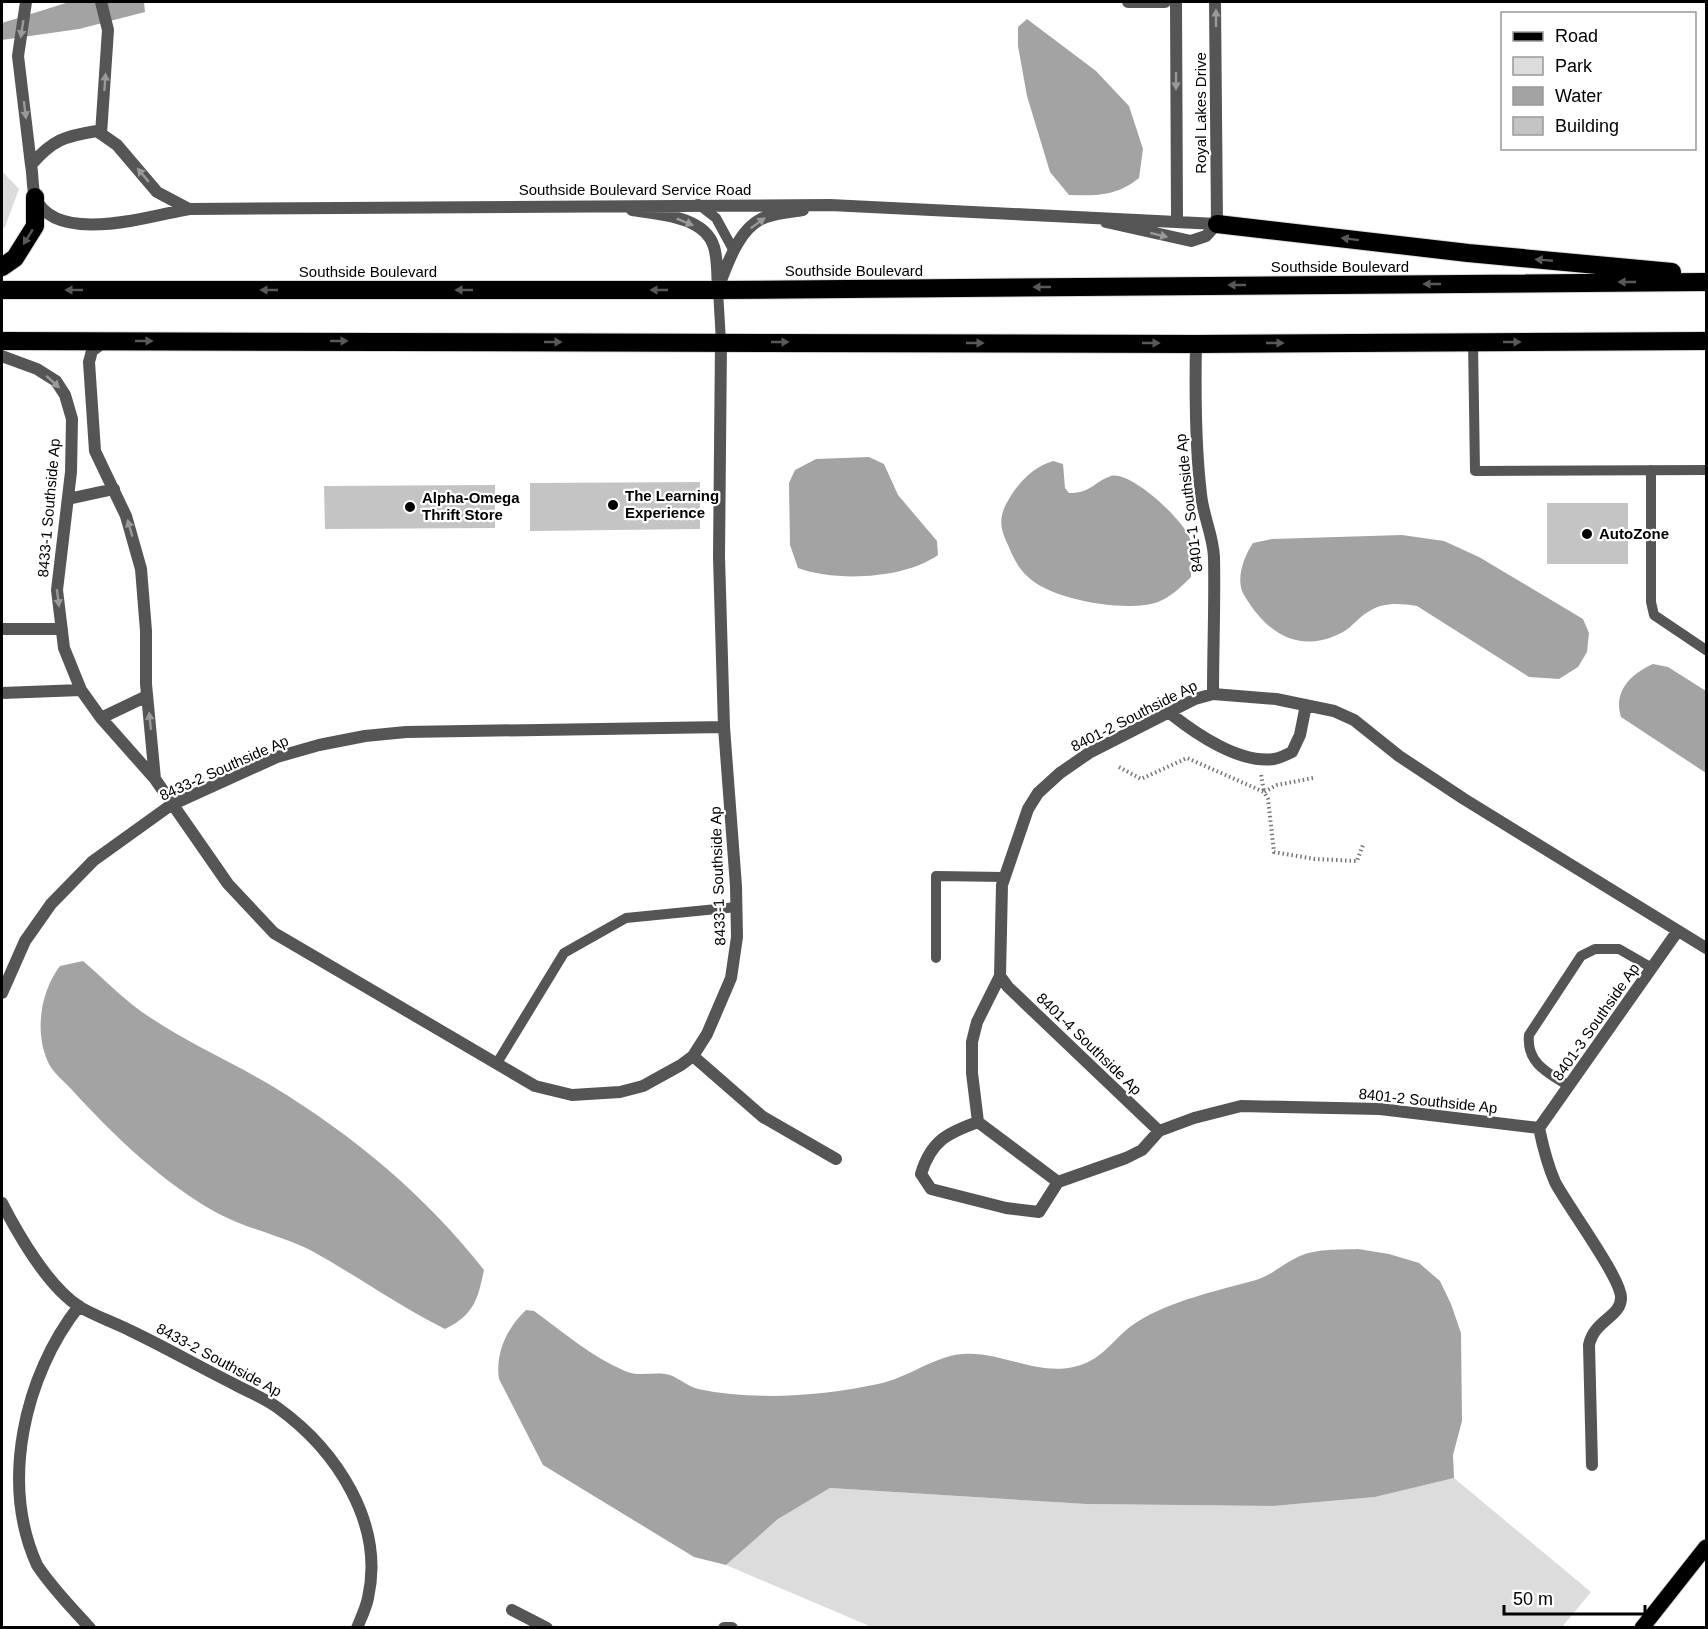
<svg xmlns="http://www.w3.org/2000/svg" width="1708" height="1629" font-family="Arial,sans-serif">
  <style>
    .green { fill: #dcdcdc }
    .water { fill: #a3a3a3 }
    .building { fill: #c4c4c4 }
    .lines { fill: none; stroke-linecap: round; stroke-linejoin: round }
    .primary-casing { stroke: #dbdbdb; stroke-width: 17 }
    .highway-casing { stroke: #dbdbdb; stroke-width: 20 }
    .path { stroke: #777; stroke-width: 4; stroke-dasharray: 1.5 3; stroke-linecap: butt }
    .lane { stroke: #555; stroke-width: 10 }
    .street { stroke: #555; stroke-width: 12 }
    .primary { stroke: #000; stroke-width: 15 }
    .highway { stroke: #000; stroke-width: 18 }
    .oneway { fill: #999 }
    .oneway2 { fill: #595959 }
    .poi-dot { fill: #000; stroke: #fff; stroke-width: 2 }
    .labels { text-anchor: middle; stroke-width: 4.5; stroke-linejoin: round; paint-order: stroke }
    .street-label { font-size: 15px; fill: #000; stroke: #fff }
    .poi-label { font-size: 15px; font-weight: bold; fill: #000; stroke: #fff; text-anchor: start }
  </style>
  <rect width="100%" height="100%" fill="#fff"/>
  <path class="green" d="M2 171 19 189 5 227 2 228Z
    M1454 1478 1591 1592 1562 1627 874 1628 726 1565 778 1519 830 1488 1086 1504 1273 1506 1375 1497Z"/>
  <path class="water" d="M69 2H144L145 12 79 29 2 40V23Z
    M1027 19 1096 71 1129 106 1143 149 1139 178C1117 196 1096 196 1069 195L1050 172 1027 96 1018 46V27Z
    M869 457 884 464 898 495 937 541 938 555C904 579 836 582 798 568L790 545 789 483 795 470 816 459Z
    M1053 461 1063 464 1065 488 1069 493C1092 493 1093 482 1111 476 1130 470 1184 520 1190 539 1193 550 1191 565 1191 577 1182 586 1171 597 1158 602 1127 613 1050 600 1027 576 1018 568 1012 555 1008 545 998 524 999 514 1012 494 1022 479 1036 466 1053 461Z
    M1402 535 1444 541 1479 557 1583 619 1589 633 1587 652 1578 667 1559 679 1529 677 1417 606C1400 603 1382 602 1368 612 1359 617 1352 627 1343 632 1300 655 1267 634 1244 595 1235 580 1244 556 1253 543L1272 539Z
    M1653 664 1668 667 1706 691V773L1621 717C1613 691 1631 674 1653 664Z
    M83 961C103 978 121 997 142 1012 182 1040 230 1061 272 1086 353 1135 425 1195 484 1270 478 1299 474 1315 445 1329 399 1306 357 1276 312 1251 282 1236 248 1229 219 1214 164 1184 115 1137 73 1091 66 1083 54 1074 49 1064 34 1034 40 992 60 966Z
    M1358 1249 1389 1254 1419 1263 1440 1281 1451 1304 1461 1333 1462 1421 1453 1455 1454 1478 1375 1497 1273 1506 1086 1504 830 1488 778 1519 726 1565 694 1557 543 1465 499 1379C495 1353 507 1328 526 1310L534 1311C563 1332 592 1357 625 1371 638 1377 651 1372 665 1374 676 1375 686 1386 698 1389 756 1401 821 1396 878 1384 908 1378 934 1356 963 1354 1006 1351 1045 1382 1088 1362 1106 1354 1119 1333 1137 1322 1172 1300 1217 1291 1256 1280 1270 1276 1283 1264 1296 1258 1314 1248 1339 1250 1358 1249Z"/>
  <path class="building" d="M700 482V529L530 531V483Z
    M495 485V528L325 529 324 486Z
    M1547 503H1628V564H1547Z"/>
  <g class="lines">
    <g class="primary-casing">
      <path id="primary" d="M1642 1628 1706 1547"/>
    </g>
    <g class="highway-casing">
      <path id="highway" d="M1217 224 1468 253 1672 272
        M2 267 15 258 35 226V197
        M2 290H718L1706 282
        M2 341 1196 344 1706 341"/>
    </g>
    <path class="path" d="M1119 767 1141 779 1187 758 1264 792 1261 774
      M1313 778 1277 785 1264 792 1268 799 1274 852 1315 859 1357 861 1363 845"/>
    <path class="lane" d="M698 204 716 218 734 251
      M718 290 721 342
      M1473 342 1475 471 1706 470
      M1651 470V602L1654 615 1706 650
      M936 958V876L1004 877
      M497 1063 564 953 626 918 737 907
      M1569 1086C1548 1073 1526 1063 1529 1035L1581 956 1595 949H1619L1652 968"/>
    <path class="street" d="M26 2 18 56 31 165
      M1128 2H1165
      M1176 2 1177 220
      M1215 2 1217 224
      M101 134 108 30 101 2
      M189 209 157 192 117 145 97 131C65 136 52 140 31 165 33 174 32 188 35 197 55 246 150 216 189 209L830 205 1217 224
      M632 210C658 214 705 216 714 247 718 260 717 276 718 290
      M1106 222 1191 241 1206 236 1217 224
      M719 286C728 262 740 226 766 217 777 213 791 212 803 210
      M105 341 92 351 89 362 95 451 126 516 141 569 146 631V684L155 779
      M1196 344C1195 394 1195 444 1201 494 1203 516 1213 535 1214 557 1215 603 1213 649 1213 694
      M2 356 37 369 56 381 65 395 72 419 71 472 57 590 64 648 81 690 101 718 155 779 228 884 274 933 535 1086 572 1095 620 1092 643 1086 681 1065 693 1056 707 1034 731 978 737 937 736 886 724 727 719 557 721 342
      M68 499 114 489
      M2 629H62
      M2 693 81 690
      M1171 714C1196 734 1240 764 1274 759 1280 758 1286 755 1292 752L1300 735 1306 705
      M101 718 147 696
      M1000 976 1008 987 1159 1131
      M2 993 25 941 51 904 93 861 171 805 277 757 319 745 365 736 406 732 724 727
      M693 1056 763 1117 836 1159
      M978 1122 972 1073V1042L977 1022 1000 976 1002 885 1028 809 1038 793 1060 773 1089 753 1195 699 1213 694 1276 699 1334 711 1354 720 1399 756 1464 799 1706 948
      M978 1122C947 1133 931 1141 921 1174L931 1189 1006 1208 1039 1212 1058 1182 1126 1158 1142 1150 1159 1131 1194 1118 1241 1106 1380 1109 1539 1128
      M978 1122 1058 1182
      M1539 1128C1543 1147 1547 1164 1555 1182 1566 1204 1622 1279 1621 1298 1621 1317 1594 1320 1589 1345L1592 1465
      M1539 1128 1677 932
      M2 1203C18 1234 49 1288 80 1307 95 1316 113 1322 129 1330 163 1346 196 1365 230 1382 246 1391 263 1397 278 1408 336 1450 385 1523 368 1598 366 1608 361 1618 357 1628
      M79 1306C24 1376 0 1483 37 1565 52 1588 71 1607 90 1628
      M512 1610 547 1628
      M724 1628H732"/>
    <use href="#primary" class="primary"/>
    <use href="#highway" class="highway"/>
  </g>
  <defs><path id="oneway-solid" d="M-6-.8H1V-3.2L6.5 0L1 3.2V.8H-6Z" transform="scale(1.5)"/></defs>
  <g class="oneway">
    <use href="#oneway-solid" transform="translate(1216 18) rotate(-90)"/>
    <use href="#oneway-solid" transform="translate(22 29) rotate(99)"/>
    <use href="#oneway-solid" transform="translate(1176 81) rotate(90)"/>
    <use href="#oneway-solid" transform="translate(105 82) rotate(-86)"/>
    <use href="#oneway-solid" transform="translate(25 110) rotate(83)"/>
    <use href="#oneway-solid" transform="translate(143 175) rotate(-130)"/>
    <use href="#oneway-solid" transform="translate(685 222) rotate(22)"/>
    <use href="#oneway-solid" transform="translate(758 223) rotate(-36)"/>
    <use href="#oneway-solid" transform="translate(1159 235) rotate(14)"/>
    <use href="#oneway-solid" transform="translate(53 382) rotate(42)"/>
    <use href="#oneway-solid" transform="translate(130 528) rotate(-106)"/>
    <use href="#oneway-solid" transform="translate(58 598) rotate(83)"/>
    <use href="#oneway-solid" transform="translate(150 721) rotate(-96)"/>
  </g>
  <g class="oneway2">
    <use href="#oneway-solid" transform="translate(28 237) rotate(122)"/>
    <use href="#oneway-solid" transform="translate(1350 239) rotate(-173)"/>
    <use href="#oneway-solid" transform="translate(1544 260) rotate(-175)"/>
    <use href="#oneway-solid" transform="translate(1627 282) rotate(180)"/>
    <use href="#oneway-solid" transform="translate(1432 284) rotate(180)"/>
    <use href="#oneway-solid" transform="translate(1237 285) rotate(180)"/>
    <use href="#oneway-solid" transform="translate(1042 287) rotate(180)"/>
    <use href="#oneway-solid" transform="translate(74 290) rotate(180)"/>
    <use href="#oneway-solid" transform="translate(269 290) rotate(180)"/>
    <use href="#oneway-solid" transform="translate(464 290) rotate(180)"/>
    <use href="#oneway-solid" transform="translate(659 290) rotate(180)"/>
    <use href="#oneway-solid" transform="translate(144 341)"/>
    <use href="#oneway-solid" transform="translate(339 341)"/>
    <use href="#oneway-solid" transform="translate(553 342)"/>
    <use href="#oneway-solid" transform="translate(780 342)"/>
    <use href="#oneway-solid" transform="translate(1512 342)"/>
    <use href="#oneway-solid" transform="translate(975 343)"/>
    <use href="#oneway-solid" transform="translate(1151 343)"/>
    <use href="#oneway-solid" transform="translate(1275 343)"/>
  </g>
  <g class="poi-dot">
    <circle cx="613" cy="505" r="6"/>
    <circle cx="410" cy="507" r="6"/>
    <circle cx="1587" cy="534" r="6"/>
  </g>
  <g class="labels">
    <g class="street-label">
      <text transform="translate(1201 113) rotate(-90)" y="5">Royal Lakes Drive</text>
      <text x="635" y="195">Southside Boulevard Service Road</text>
      <text x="1340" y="272">Southside Boulevard</text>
      <text x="854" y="276">Southside Boulevard</text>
      <text x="368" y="277">Southside Boulevard</text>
      <text transform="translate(1189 503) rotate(-97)" y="5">8401-1 Southside Ap</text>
      <text transform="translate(49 508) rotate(-85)" y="5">8433-1 Southside Ap</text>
      <text transform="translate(1134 716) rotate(-27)" y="5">8401-2 Southside Ap</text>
      <text transform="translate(224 768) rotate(-24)" y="5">8433-2 Southside Ap</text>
      <text transform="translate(718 876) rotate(-92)" y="5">8433-1 Southside Ap</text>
      <text transform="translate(1596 1022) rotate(-55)" y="5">8401-3 Southside Ap</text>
      <text transform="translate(1089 1044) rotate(44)" y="5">8401-4 Southside Ap</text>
      <text transform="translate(1428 1101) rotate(6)" y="5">8401-2 Southside Ap</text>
      <text transform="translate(219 1360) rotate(28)" y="5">8433-2 Southside Ap</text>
    </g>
    <g class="poi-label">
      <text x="625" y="501">The Learning<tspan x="625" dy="17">Experience</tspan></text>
      <text x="422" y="503">Alpha-Omega<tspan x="422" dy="17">Thrift Store</tspan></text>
      <text x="1599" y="539">AutoZone</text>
    </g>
  </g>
  <rect width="1708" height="1629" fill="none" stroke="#000000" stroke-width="6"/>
  <rect x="1501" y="12" width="195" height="138" fill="#ffffff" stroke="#999999" stroke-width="1.5"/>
  <rect x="1513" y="32" width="30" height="9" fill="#000000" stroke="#999999" stroke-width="1.5"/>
  <text x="1555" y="42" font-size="18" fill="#000000">Road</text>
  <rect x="1513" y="57" width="30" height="18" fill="#dcdcdc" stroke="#999999" stroke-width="1.5"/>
  <text x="1555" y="72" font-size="18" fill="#000000">Park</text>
  <rect x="1513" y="87" width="30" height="18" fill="#a3a3a3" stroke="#999999" stroke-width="1.5"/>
  <text x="1555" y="102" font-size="18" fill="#000000">Water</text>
  <rect x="1513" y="117" width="30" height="18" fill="#c4c4c4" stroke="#999999" stroke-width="1.5"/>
  <text x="1555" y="132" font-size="18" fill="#000000">Building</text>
  <path d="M1504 1605v9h141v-9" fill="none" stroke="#000000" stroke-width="3"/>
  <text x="1513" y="1605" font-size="18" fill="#000000" stroke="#ffffff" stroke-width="4.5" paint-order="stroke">50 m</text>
</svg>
